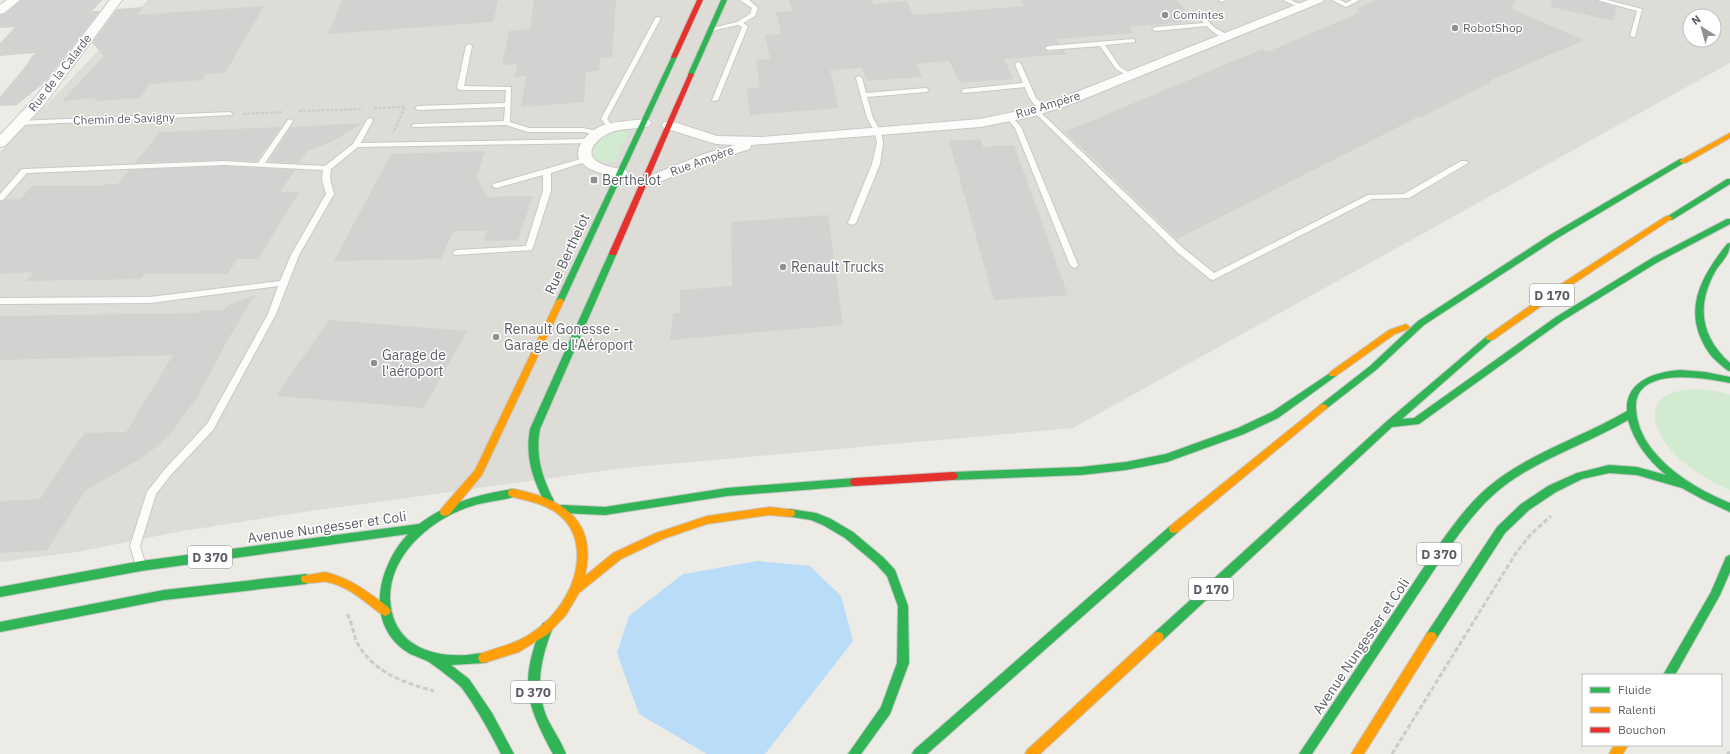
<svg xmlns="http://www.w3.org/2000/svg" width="1730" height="754" font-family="'IBM Plex Sans',sans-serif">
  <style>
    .industrial { fill: #dddcd7; fill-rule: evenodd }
    .green { fill: #d2eacf }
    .water { fill: #b9dcf8 }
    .building { fill: #d3d2d0 }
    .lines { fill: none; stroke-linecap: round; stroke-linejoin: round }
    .lane-casing { stroke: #c8c8c7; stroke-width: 2 }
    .street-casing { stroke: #c8c8c7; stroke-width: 2 }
    .fast-casing { stroke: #c8c9c8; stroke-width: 2 }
    .slow-casing { stroke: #c8c9c8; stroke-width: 2 }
    .jam-casing { stroke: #c8c9c8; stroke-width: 2 }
    .path-far1 { stroke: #c8cdca; stroke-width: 2; stroke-dasharray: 3 1.5; stroke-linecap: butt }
    .path { stroke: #c8cdca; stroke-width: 3; stroke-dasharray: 5 2.5; stroke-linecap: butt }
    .lane { fill: #fcfcfb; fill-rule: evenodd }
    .street { fill: #fcfcfb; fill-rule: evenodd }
    .fast { fill: #30b455; fill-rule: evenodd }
    .slow { fill: #ff9f0a; fill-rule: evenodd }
    .jam { fill: #e5322d; fill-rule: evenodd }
    .poi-dot { fill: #8e9092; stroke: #fff; stroke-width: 1.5 }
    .labels { text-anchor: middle; stroke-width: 3; stroke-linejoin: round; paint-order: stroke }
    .far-poi-label { font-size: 12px; fill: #5b5f65; stroke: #fff; text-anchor: start }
    .far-street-label { font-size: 12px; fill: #5b5f65; stroke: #fff }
    .shield { fill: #fff; stroke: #8c8f93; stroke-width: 1 }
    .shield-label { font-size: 13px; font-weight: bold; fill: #5b5f65 }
    .poi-label { font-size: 14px; fill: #5b5f65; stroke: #fff; text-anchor: start }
    .street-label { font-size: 14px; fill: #5b5f65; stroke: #fff }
  </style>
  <rect width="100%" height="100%" fill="#ecebe6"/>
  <path class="industrial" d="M148 0H1730V63L1073 428 624 468 297 513 177 532 77 552 0 562V152ZM1690 16H1714V40H1690Z"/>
  <path class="green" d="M621 131H627L629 133 616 161C604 166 588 158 593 145L607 134Z
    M1693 389 1716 391 1730 395V490C1713 483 1697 473 1683 462 1667 448 1641 416 1664 397 1672 391 1684 390 1693 389Z"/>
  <path class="water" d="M758 561 810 566 841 596 853 641 765 754H707L639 714 617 653 629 616 683 574Z"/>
  <path class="building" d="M21 0H102L92 11H100L45 82 17 105 0 106V97L29 62 27 63 35 53 0 56V43L15 27 0 28V15L5 14Z
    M342 0H498L493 22 328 34Z
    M534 0H616L612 57 600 58 599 71 586 72 584 102 521 107 526 76 515 77 517 64 502 65 509 31 530 29Z
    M789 0H873V4L907 1 913 15 1025 6 1021 0H1177L1195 21 1129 27 1133 33 1056 39 1059 44 1048 45 1044 48 1048 52 1064 50 1066 54 1004 59 1014 79 960 83 949 61 916 64 922 77 867 81 862 68 830 70 839 108 750 115 746 89 760 87 756 60 770 59 765 35 781 34 776 12 792 11Z
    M1377 0H1515L1512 9 1584 40 1489 81 1491 82 1421 117 1420 116 1177 239 1065 132 1262 49 1267 52 1361 12 1357 8Z
    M1552 0H1596L1616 7 1614 21 1551 7Z
    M264 6 225 73 205 74 203 80 149 84 140 98 95 101 97 98 62 101 104 56 92 43 91 44 117 9 143 7 138 15Z
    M363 123 331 142 307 151 299 163 268 162 291 127Z
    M281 127 257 161 224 160 135 163 160 132Z
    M981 139 983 147 1014 145 1068 295 994 300 949 141Z
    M485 151 476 177 488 197 533 196 518 240 484 241 487 231H453L441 259 334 261 391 154Z
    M224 166 295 170 280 192H299L258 259H237L228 274H144L141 279 26 281 34 272 0 274V202L6 199H20L32 186H104L106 184H118L129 170Z
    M828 215 843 325 670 340 673 313H680V290L732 286 731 222Z
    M255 295 230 336 198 396 172 432 155 448 140 459 86 490 47 550 0 553V501L40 499 84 433 126 432 173 355 0 360V316L198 313 199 310H223L231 304Z
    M329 320 467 331 424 408 276 396Z"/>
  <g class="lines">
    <g class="lane-casing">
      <path id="lane" d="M740 0H749L758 8 755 16 743 23 748 26 718 100 713 101 712 100 742 27 738 25 711 31 708 29 737 22 750 14 752 8Z
        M1218 0H1225L1222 2Z
        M1283 0H1291L1305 7 1300 8Z
        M1332 0H1340L1346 3 1352 0H1360L1346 7Z
        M1597 0H1607L1642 9 1635 37 1630 36 1637 11Z
        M1197 10 1215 28 1230 36V38C1222 39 1212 32 1207 26L1155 31 1152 29 1155 27 1204 23 1194 12Z
        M656 17 661 18 607 119 614 128 613 129H609L601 119Z
        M1133 39 1135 40V42L1105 45 1120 67 1133 75V77L1131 78 1116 69 1100 46 1048 50 1045 48 1048 46Z
        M469 44 472 46 464 86 511 87 510 122 529 128H583L601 132 602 133 599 135 583 132H528L506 125 412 127V125L414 124 504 121 505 107 418 110 415 108 418 106 505 103 506 90H460L457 88 466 46Z
        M1018 62 1021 64 1036 98 1046 107V109C1035 111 1028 96 1025 87L964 93 961 91 964 89 1023 83 1015 64Z
        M859 76 862 78 866 93 926 88 929 90 926 92 867 97 873 118 881 132 883 143 880 164 856 223 852 225 848 223 872 164 877 143 875 132 867 118 856 78Z
        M1036 109 1038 110 1183 248 1214 273 1368 195 1404 194 1461 161H1467L1468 163 1409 198 1372 199 1213 280 1210 279 1177 252 1034 112 1033 111Z
        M230 112 233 114 232 115 19 125 16 123 19 121Z
        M1009 115 1011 116 1021 127 1078 265 1077 267 1074 268 1070 265 1015 128 1006 117Z
        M370 118 373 120 361 143 589 139 592 141 589 143 358 147 331 169 330 179 334 194 299 255 276 314 213 430 170 476 156 494 140 546 146 566 145 569 141 571 137 569 130 546 147 492 164 470 207 424 268 314 278 286 150 303 0 304V298L150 297 280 281 291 255 326 194 322 179 323 170 224 165 27 173 3 200H0V194L22 169H25L224 161 258 163 288 120 290 119 293 121 265 163 325 166 353 144 367 120Z
        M584 158H590L591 160 551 173V191L532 250 454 255 453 253 454 251 457 250 526 246 543 191V175L496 188 492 186 493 184Z"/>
    </g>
    <g class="street-casing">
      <path id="street" d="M7 0H20L4 13 0 14V5Z
        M110 0H122L44 105 5 146 0 147V135L34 99Z
        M1308 0H1324L1322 2 1069 105 1031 117 980 127 751 145 750 149 714 160 649 186 644 187 639 186 637 183 639 180 704 154 735 145 716 144 664 128 662 125 664 122H674L717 136 761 137 980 119 1023 110 1059 99Z
        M644 119 649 120 651 123 649 126C637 129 623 128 612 132 601 135 583 151 596 161 605 167 616 168 626 170L628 173 626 176C619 178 612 176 605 174 587 170 568 159 584 139 588 134 595 129 601 126 615 121 630 121 644 119Z"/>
    </g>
    <g class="fast-casing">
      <path id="fast" d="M721 0H727L694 74 689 75 688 74Z
        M672 56 677 57 564 301 560 304 557 303 556 301Z
        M1680 159H1683L1687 161 1556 239 1424 325 1376 370 1326 409H1320L1318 407 1320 405 1370 366 1418 321 1550 235Z
        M1727 179H1730V184L1672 220H1669L1665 218Z
        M1727 219H1730V224L1658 262 1562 321 1419 424 1392 427 1162 641 1158 642 1154 641 1152 637 1154 633 1387 421 1487 336H1493L1494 338 1402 419 1414 418 1556 317 1652 258Z
        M1730 243C1730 255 1722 261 1716 270 1696 305 1700 336 1730 363V371L1727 370C1721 365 1714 360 1709 353 1681 312 1700 278 1727 244Z
        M613 250 617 253 540 429C535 456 542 477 554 501L553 504 549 505 545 504 544 501C532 477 525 456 530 429L609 253Z
        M1680 370 1705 372 1730 377V383C1705 378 1633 365 1636 409 1637 424 1642 436 1651 448 1671 474 1701 491 1730 503V512L1704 500 1682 488 1637 475 1609 473 1582 479 1556 492 1529 510 1505 533 1435 641 1431 642 1427 641 1425 637 1427 633 1497 527 1521 504 1548 486 1577 473 1609 465 1637 467 1666 475C1648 460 1634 442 1628 420 1587 444 1541 458 1504 486 1479 505 1461 531 1444 555L1312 754H1299L1436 549C1454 524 1472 498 1497 480 1536 451 1584 436 1627 411 1625 381 1655 372 1680 370Z
        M1333 371 1337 374 1336 376 1278 418 1244 434 1167 462 1126 470 1081 475 953 480 950 479 948 476 950 473 953 472 1081 467 1126 462 1166 454 1238 428 1272 412Z
        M855 478 859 479 860 482 859 485 855 486 727 496 605 515 562 513 558 512 557 509 558 506 562 505 605 507 727 488Z
        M513 489 517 490 518 493 517 496C502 501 487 501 472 506 433 518 390 553 390 598 391 617 397 633 414 644 429 654 450 656 467 655 474 654 482 652 488 654L490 658 488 662 484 663 451 665 469 679 492 713 514 754H501C492 736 482 718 471 701 467 696 464 690 460 686 451 678 439 669 429 662 422 658 413 656 407 652 364 624 378 566 408 534L141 571 0 597V587L141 561 419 524C447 503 479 494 513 489Z
        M790 509 816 513 831 519 853 532 884 558 895 570 908 606 909 663 890 714 861 754H848L881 707 897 663 898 606 887 576 876 564 845 538 823 525 811 520 786 516 785 513 786 510Z
        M1174 525 1178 526 1179 529 1178 532 927 754H912L914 750 1170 526Z
        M1730 555V572L1720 595 1675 675H1663L1711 592 1726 557Z
        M306 574 310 576 311 579 310 582 306 584 164 600 0 632V622L164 590Z
        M547 622 551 623 553 627C541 658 534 686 547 718 553 730 561 741 566 754H553C525 702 520 683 541 627L543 623Z"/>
    </g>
    <g class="slow-casing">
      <path id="slow" d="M1730 133V138L1686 163H1683L1679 161Z
        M1666 216H1669L1673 218 1564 290 1493 340H1487L1486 338 1487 336 1558 286Z
        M560 298 564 301 482 475 449 515 445 516 441 515 440 512 441 509 475 470 556 301Z
        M1406 324 1410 327 1409 329 1395 334 1336 376H1330L1329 374 1330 372 1389 330Z
        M1323 404 1326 405 1328 407 1326 409 1178 532 1174 533 1170 532 1169 529 1170 526 1320 405Z
        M513 489C562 498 598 520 585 576L613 553 656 533 707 516 770 507 794 510 795 513 794 516 790 517 770 515 707 524 663 539 621 559 579 593 566 615 548 634 519 652 484 663 480 662 478 658 480 654C498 647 513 645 530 634 544 625 556 613 564 599 581 572 585 532 555 512 540 502 526 501 509 496L508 493 509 490Z
        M325 572C350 578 369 592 389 608L391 611 389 614 385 616 381 614C365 602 348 586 327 582 319 581 310 585 302 582L301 579 302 576Z
        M1158 632 1162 633 1164 637 1162 641 1040 754H1025L1027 750 1154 633Z
        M1431 632 1435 633 1437 637 1435 641 1364 754H1351L1427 633Z
        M1614 745H1628L1623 754H1609Z"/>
    </g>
    <g class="jam-casing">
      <path id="jam" d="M697 0H703L677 57 672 58 671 57Z
        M689 73 694 74 617 253 616 255H610L609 253Z
        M953 472 956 473 958 476 956 479 953 480 855 486 851 485 850 482 851 479 855 478Z"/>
    </g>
    <path class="path-far1" d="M374 108 405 107 393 133
      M299 111 363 109
      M243 114 282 112"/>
    <path class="path" d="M347 614C353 624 353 636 359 646 375 673 405 683 434 691
      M1392 754 1516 553 1531 534 1551 516
      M1727 754 1730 752"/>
    <use href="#lane" class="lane"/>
    <use href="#street" class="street"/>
    <use href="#fast" class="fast"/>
    <use href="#slow" class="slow"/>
    <use href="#jam" class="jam"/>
  </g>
  <g class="poi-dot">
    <circle cx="1165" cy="15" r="4"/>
    <circle cx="1455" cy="28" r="4"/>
    <rect x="590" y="176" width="8" height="8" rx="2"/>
    <circle cx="783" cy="267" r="4"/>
    <circle cx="496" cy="337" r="4"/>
    <circle cx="374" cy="363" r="4"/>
  </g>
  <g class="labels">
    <g class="far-poi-label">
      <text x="1173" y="19">Comintes</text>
      <text x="1463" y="32">RobotShop</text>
    </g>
    <g class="far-street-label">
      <text transform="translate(60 73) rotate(-52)" y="4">Rue de la Calarde</text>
      <text transform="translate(1048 105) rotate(-17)" y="4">Rue Ampère</text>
      <text transform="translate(124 119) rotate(-2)" y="4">Chemin de Savigny</text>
      <text transform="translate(702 161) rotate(-20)" y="4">Rue Ampère</text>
    </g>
    <g class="shield">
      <rect x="1530" y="284" width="44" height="22" rx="3"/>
      <rect x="1417" y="543" width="44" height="22" rx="3"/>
      <rect x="188" y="546" width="44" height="22" rx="3"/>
      <rect x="1189" y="578" width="44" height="22" rx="3"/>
      <rect x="511" y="681" width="44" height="22" rx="3"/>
    </g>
    <g class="shield-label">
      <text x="1552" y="300">D 170</text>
      <text x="1439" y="559">D 370</text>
      <text x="210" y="562">D 370</text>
      <text x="1211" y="594">D 170</text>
      <text x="533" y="697">D 370</text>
    </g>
    <g class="poi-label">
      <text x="602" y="185">Berthelot</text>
      <text x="791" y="272">Renault Trucks</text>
      <text x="504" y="334">Renault Gonesse -<tspan x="504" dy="16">Garage de l'Aéroport</tspan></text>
      <text x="382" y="360">Garage de<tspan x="382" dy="16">l'aéroport</tspan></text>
    </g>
    <g class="street-label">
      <text transform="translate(567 254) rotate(-65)" y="5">Rue Berthelot</text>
      <text transform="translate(327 527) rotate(-8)" y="5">Avenue Nungesser et Coli</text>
      <text transform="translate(1361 646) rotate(-56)" y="5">Avenue Nungesser et Coli</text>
    </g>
  </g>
  <rect x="1582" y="674" width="140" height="72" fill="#ffffff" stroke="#bdbfc1"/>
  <rect x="1590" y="687" width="20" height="6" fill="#30b455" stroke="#bdbfc1"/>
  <text x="1618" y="694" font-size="12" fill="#5b5f65">Fluide</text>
  <rect x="1590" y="707" width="20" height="6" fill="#ff9f0a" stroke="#bdbfc1"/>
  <text x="1618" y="714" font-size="12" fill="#5b5f65">Ralenti</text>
  <rect x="1590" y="727" width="20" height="6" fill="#e5322d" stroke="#bdbfc1"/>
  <text x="1618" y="734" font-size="12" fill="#5b5f65">Bouchon</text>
  <g transform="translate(1702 28) rotate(323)"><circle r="19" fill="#ffffff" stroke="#bdbfc1"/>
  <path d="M0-3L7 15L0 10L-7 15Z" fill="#8e9092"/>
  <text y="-6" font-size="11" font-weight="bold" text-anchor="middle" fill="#5b5f65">N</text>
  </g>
</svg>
